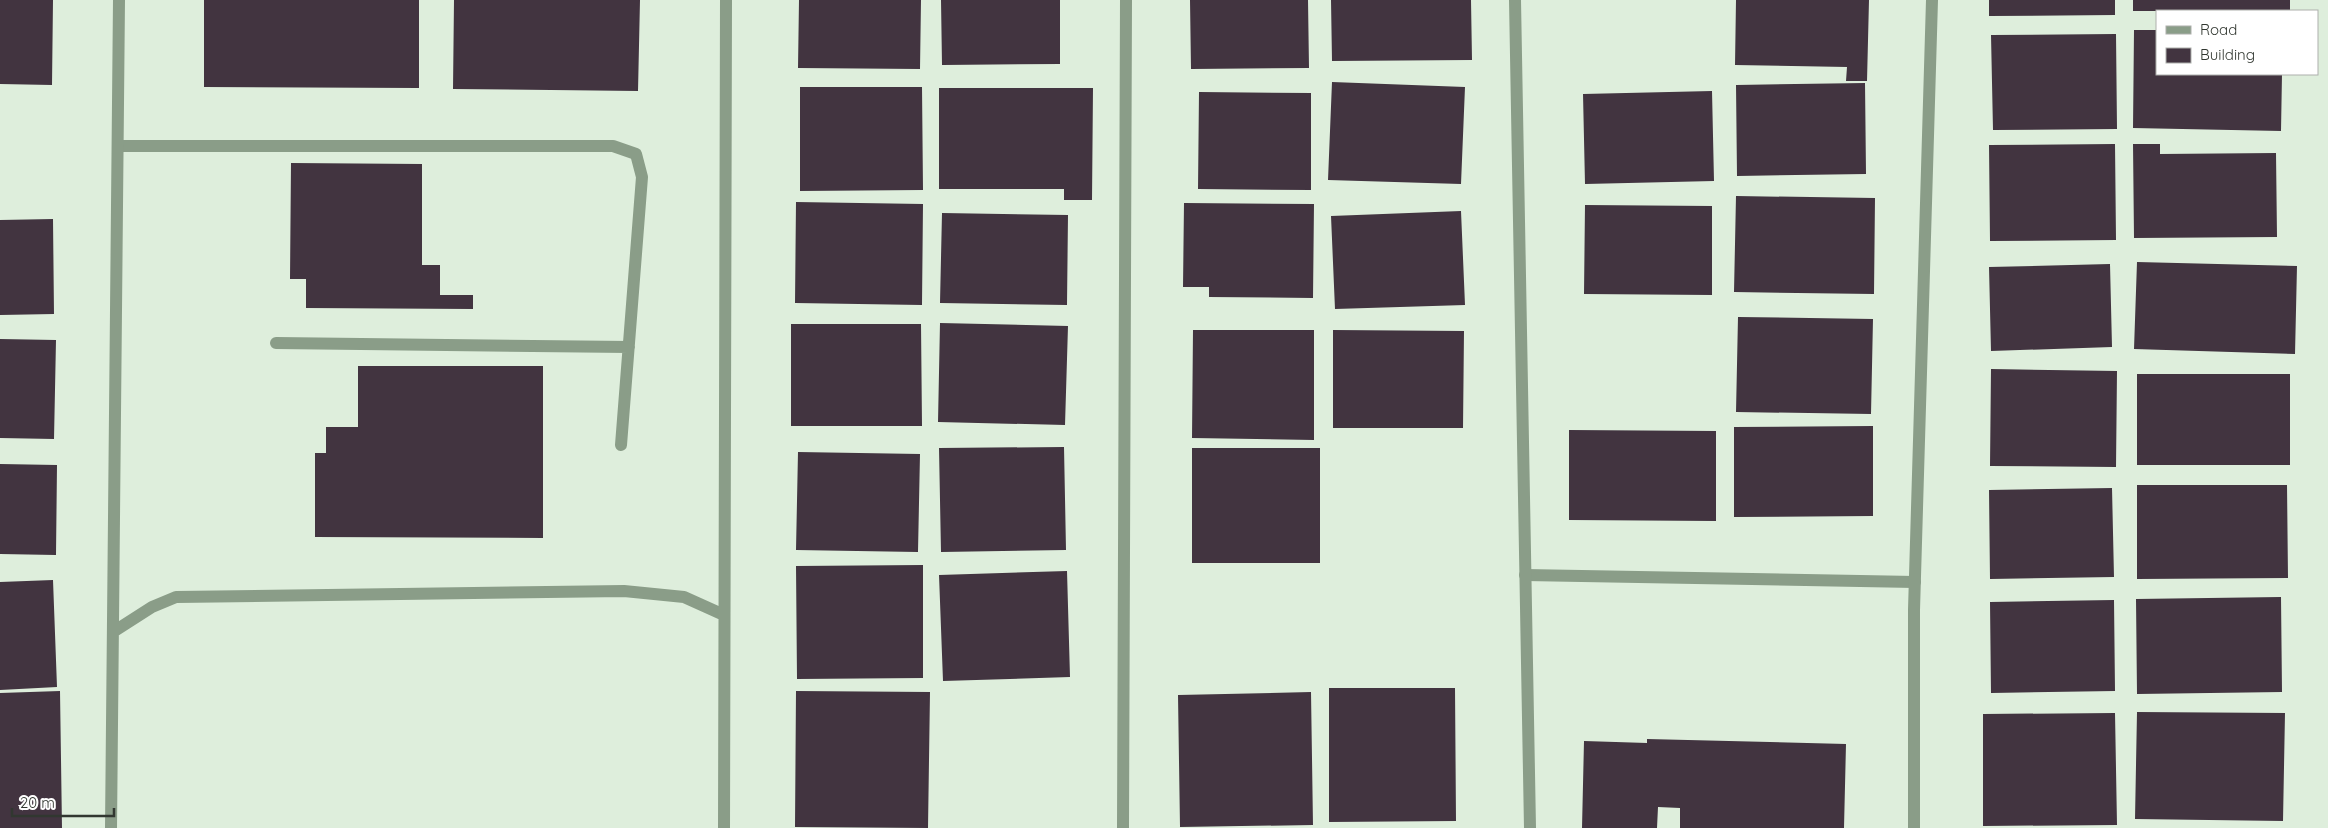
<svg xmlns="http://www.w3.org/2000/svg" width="2328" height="828" font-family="Quicksand,sans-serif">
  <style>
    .building { fill: #423440 }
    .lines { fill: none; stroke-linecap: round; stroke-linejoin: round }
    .service { stroke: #8a9d88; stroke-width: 12 }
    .minor { stroke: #8a9d88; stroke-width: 12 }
  </style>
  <rect width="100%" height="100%" fill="#deeedc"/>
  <path class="building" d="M0 0H53L52 85 0 84Z
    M204 0H419V88L204 87Z
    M454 0H640L638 91 453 89Z
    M799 0H921L920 69 798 68Z
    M941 0H1060V64L942 65Z
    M1190 0H1308L1309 68 1191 69Z
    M1331 0H1471L1472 60 1332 61Z
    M1736 0H1869L1867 81H1846L1847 67 1735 65Z
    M1989 0H2115V15L1989 16Z
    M2133 0H2290V11H2133Z
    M2134 30H2157V74H2282L2281 131 2133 128Z
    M2116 34 2117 129 1993 130 1991 35Z
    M1332 82 1465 87 1461 184 1328 180Z
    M1865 83 1866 174 1737 176 1736 85Z
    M800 87H922L923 190 800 191Z
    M939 88H1093L1092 200H1064V189H939Z
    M1712 91 1714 181 1585 184 1583 94Z
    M1199 92 1311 93V190L1198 189Z
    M2115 144 2116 240 1990 241 1989 145Z
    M2133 144H2160V154L2276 153 2277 237 2134 238Z
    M291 163 422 164V265H440V295H473V309L306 308V279H290Z
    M1736 196 1875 198 1874 294 1734 292Z
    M796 202 923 204 922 305 795 303Z
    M1184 203 1314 204 1313 298 1209 297V287H1183Z
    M1585 205 1712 206V295L1584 294Z
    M1461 211 1465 305 1335 309 1331 216Z
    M942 213 1068 215 1067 305 940 303Z
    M53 219 54 314 0 315V220Z
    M2137 262 2297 266 2295 354 2134 349Z
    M2110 264 2112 347 1991 351 1989 267Z
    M1738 317 1873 319 1871 414 1736 412Z
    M940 323 1068 326 1065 425 938 422Z
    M791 324H921L922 426H791Z
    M1193 330H1314V440L1192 438Z
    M1333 330 1464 331 1463 428H1333Z
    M0 339 56 340 54 439 0 438Z
    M358 366H543V538L315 537V453H326V427H358Z
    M1991 369 2117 371 2116 467 1990 466Z
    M2137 374H2290V465H2137Z
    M1873 426V516L1734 517V427Z
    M1569 430 1716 431V521L1569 520Z
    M1064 447 1066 550 941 552 939 448Z
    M1192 448H1320V563H1192Z
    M798 452 920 454 918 552 796 550Z
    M0 464 57 465 56 555 0 554Z
    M2137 485H2287L2288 578 2137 579Z
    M2112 488 2114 577 1990 579 1989 490Z
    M923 565V678L797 679 796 566Z
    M1067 571 1070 677 943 681 939 575Z
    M53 580 57 687 0 690V582Z
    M2281 597 2282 692 2137 694 2136 599Z
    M2114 600 2115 691 1991 693 1990 602Z
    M1329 688H1455L1456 821 1329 822Z
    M60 691 62 828H0V693Z
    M796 691 930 692 928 828 795 827Z
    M1311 692 1313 825 1180 827 1178 695Z
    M2137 712 2285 713 2283 821 2135 819Z
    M2115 713 2117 825 1983 826V714Z
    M1647 739 1846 744 1844 828H1680V808L1658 807 1657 828H1582L1584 741 1647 743Z"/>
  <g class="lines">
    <path class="service" d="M118 146H613L636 154 642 177 621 445
      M276 343 629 347
      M1525 575 1915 582"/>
    <path class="minor" d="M1515 0 1530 828
      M113 632 152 607 176 597 624 591 684 597 724 615
      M111 828 119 0
      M724 828 726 0
      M1123 828 1126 0
      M1914 828V610L1932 0"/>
  </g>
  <rect x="2156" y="10" width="162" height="65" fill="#ffffff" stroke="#adafac"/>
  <rect x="2166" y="26" width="25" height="8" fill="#8a9d88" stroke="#adafac"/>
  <text x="2200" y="35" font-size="15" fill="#313730">Road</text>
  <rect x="2166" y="48" width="25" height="15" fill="#423440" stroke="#adafac"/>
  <text x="2200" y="60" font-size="15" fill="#313730">Building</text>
  <path d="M12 808v8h102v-8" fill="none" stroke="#313730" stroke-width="2.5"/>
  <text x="20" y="808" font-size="15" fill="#313730" stroke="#ffffff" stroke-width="4" paint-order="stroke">20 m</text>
</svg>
